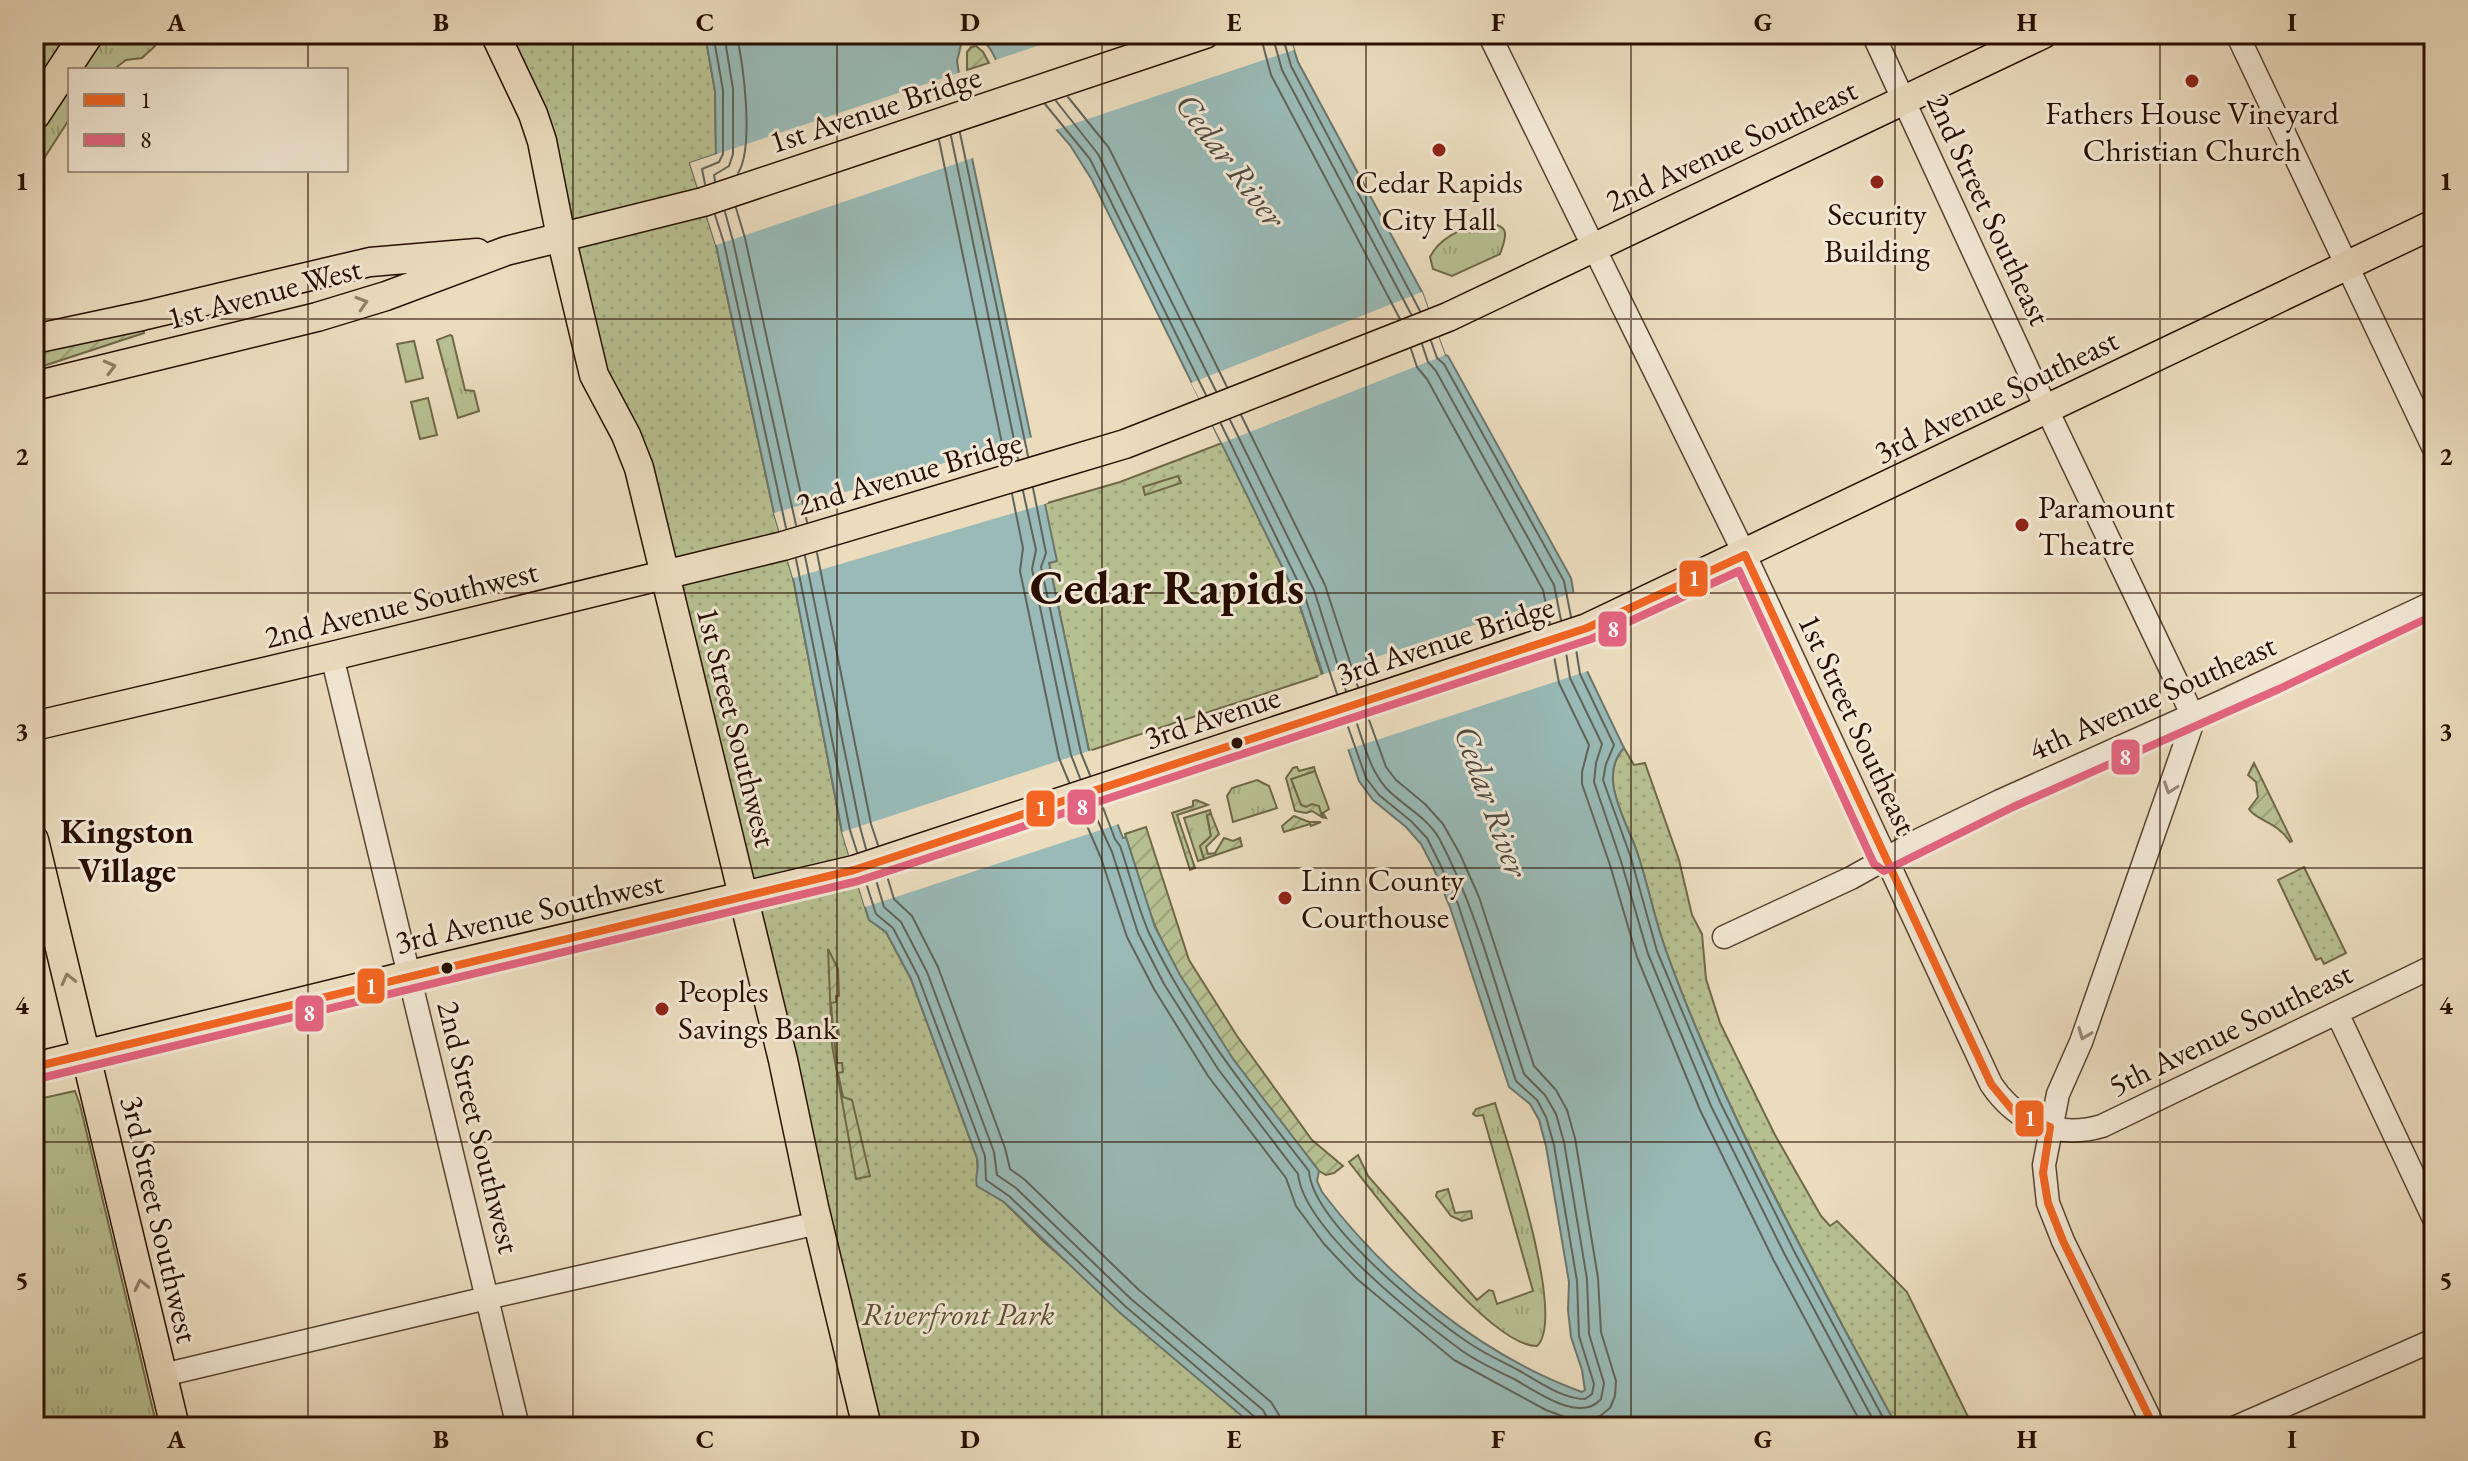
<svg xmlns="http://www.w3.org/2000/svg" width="2468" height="1461" font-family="'EB Garamond',serif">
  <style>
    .grass { fill: url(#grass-tufts); stroke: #706848; stroke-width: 2 }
    .park { fill: url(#park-dots); stroke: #706848; stroke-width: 2 }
    .garden { fill: url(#garden-furrows); stroke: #706848; stroke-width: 2 }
    .pitch { fill: #b7c091; stroke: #706848; stroke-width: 2 }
    .water { fill: #99bab6; stroke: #6c766d; stroke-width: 2; fill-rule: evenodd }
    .pier { fill: #ebdcbe }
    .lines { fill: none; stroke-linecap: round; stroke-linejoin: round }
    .shore { stroke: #60645b; stroke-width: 2 }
    .minor-casing { stroke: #594230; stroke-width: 25 }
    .major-casing { stroke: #280f00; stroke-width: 31 }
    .highway-casing { stroke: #280f00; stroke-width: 35 }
    .minor { stroke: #f2e8d5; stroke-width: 22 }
    .major { stroke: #ebdcbe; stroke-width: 28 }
    .highway { stroke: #ebdcbe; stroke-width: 32 }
    .bus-1-casing { stroke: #f2e8d5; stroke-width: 14 }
    .bus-2-casing { stroke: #f2e8d5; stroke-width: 14 }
    .bus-1 { stroke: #f26522; stroke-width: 8 }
    .bus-2 { stroke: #e36480; stroke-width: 8 }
    .oneway { stroke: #938068 }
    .oneway2 { stroke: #978675 }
    .grid { fill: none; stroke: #280f00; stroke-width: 2; stroke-opacity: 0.55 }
    .poi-dot { fill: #8f2418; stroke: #f2e8d5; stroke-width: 3 }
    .bus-dot { fill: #280f00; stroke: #f2e8d5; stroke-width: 3 }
    .labels { text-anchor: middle; stroke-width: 6; stroke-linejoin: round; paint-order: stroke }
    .street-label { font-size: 32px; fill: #280f00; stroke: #f2e8d5 }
    .poi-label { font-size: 32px; fill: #280f00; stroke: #f2e8d5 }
    .park-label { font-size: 32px; font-style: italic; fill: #5a4d33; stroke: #f2e8d5 }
    .water-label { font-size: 34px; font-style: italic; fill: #504b40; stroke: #f2e8d5 }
    .neighbourhood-label { font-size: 34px; font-weight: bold; fill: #280f00; stroke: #f2e8d5 }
    .town-label { font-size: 48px; font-weight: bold; fill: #280f00; stroke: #f2e8d5 }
    .line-badge { stroke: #f2e8d5; stroke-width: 3 }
    .badge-label { font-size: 22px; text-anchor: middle; font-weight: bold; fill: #fff }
    .neatline { fill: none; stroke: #280f00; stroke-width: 3 }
    .grid-label { font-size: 26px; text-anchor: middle; font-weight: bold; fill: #280f00 }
  </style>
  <defs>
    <pattern id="grass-tufts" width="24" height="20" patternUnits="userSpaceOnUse" patternTransform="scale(2)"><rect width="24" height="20" fill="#b7c091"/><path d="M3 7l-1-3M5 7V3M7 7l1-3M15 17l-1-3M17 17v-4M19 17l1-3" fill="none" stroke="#9da47b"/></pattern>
    <pattern id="park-dots" width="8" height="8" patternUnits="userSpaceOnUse" patternTransform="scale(2)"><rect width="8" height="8" fill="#b7c091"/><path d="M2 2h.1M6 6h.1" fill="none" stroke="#9da47b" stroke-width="1.8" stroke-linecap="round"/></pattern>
    <pattern id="garden-furrows" width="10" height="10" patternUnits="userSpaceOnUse" patternTransform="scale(2)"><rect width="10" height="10" fill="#b7c091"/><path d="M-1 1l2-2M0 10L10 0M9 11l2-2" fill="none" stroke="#9da47b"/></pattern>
  </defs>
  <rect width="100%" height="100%" fill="#ebdcbe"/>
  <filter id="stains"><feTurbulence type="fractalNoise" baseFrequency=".0025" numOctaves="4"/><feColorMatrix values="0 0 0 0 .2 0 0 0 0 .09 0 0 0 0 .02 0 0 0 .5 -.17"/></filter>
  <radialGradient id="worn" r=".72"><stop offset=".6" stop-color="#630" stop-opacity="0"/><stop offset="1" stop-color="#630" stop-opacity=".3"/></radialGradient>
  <path class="grass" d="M39 34H75L34 94V41Z
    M99 34H154L155 46 142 58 126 60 113 70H74Z
    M70 76V118L34 174V132Z
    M1483 223C1511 224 1507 234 1500 254L1452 276 1433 269 1430 257C1440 237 1462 228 1483 223Z
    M450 335 452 336 465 390 474 391 479 411 458 418 437 340Z
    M1315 771 1329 809 1323 813 1326 818 1322 817V813L1301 805 1291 779Z
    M1257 780 1269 786 1277 808 1233 822 1227 796 1232 788Z
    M1210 810 1211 814 1207 816 1211 836 1200 846 1204 859 1198 861 1184 818Z
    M75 1091 80 1105 157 1427H34V1100Z
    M1495 1103C1507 1142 1567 1318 1537 1346 1489 1347 1379 1200 1349 1162L1358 1155 1368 1176 1477 1300 1489 1290 1493 1291 1497 1304 1533 1291 1483 1115 1476 1116 1473 1114 1476 1109Z"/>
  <path class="park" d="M495 34H705L715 91 716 155 690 164 716 245 774 513 793 578 842 832 869 920 886 932 911 979 977 1158 978 1175 983 1188 1004 1202 1043 1241 1255 1427H867L738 876 561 237Z
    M1222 443 1297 597 1322 675 1089 751 1049 563 1056 561 1044 504 1120 482Z
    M1624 748 1634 765 1645 763 1679 860 1692 915 1702 934 1706 979 1720 1023 1775 1135 1821 1216 1830 1226 1837 1221 1907 1292 1973 1427H1897C1814 1272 1724 1113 1665 948 1654 917 1648 885 1638 855 1628 823 1596 777 1624 748Z
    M2304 867 2346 953 2324 964 2321 958 2316 960 2278 880Z"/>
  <path class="garden" d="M976 46 983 52 989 63 967 70V52L971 47Z
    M143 328 144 333 34 369V350Z
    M1178 476 1181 483 1145 495 1143 487Z
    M2254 763 2292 841 2290 842C2278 822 2255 820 2249 809L2258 797 2256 782 2248 775Z
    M1297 767 1299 771 1314 767 1315 771 1291 779 1301 805 1306 807 1312 804 1319 806 1322 817 1312 811 1306 813 1295 811 1286 778 1293 768Z
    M1196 800 1208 805 1177 815 1195 868 1190 870 1172 813 1193 806V801Z
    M1211 814 1219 834 1206 847 1208 854 1215 853 1224 838 1233 841 1240 838 1242 846 1204 859 1200 846 1211 836 1207 815Z
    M1294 816 1309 822H1321L1311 826 1310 824 1284 832 1282 826Z
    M1146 827 1189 960 1237 1036 1312 1140 1343 1166 1334 1173 1326 1175 1319 1171C1260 1095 1194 1017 1156 928 1143 898 1135 865 1125 834Z
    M828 949 838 969 839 996H836V1002L831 1003 833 1028H838L839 1037 834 1038 837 1063H842L843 1072 838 1073 843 1097 852 1100 870 1176 856 1179 832 1045Z
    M1448 1189 1455 1213 1471 1211 1472 1218 1462 1221 1451 1216 1436 1196 1437 1192Z"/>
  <path class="pitch" d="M414 341 423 378 406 382 397 344Z
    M428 398 437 435 420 439 411 402Z"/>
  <path class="water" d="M705 34H1289L1298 62 1422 292 1445 355 1448 356 1571 578 1587 671 1624 748C1596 777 1628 823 1638 855 1648 885 1654 917 1665 948 1724 1114 1814 1272 1897 1427H1255L1119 1312 1004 1202 977 1186C974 1176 980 1170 977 1158L911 979 886 932 869 920 842 832 793 578 774 513 716 245 690 163 716 154 715 91ZM973 38C986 40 991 49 996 60L1070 145 1092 180 1297 597 1359 781 1373 800 1406 827 1421 844 1433 867 1450 907 1509 1087 1530 1104 1539 1120 1546 1146 1569 1282 1568 1310 1571 1337 1582 1370 1585 1390 1582 1392C1480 1355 1387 1278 1322 1192L1317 1181 1319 1171 1233 1059 1180 975 1155 927 1126 837 1123 838 1089 751 1049 563 1057 561 972 158 957 61 961 45Z"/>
  <path class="pier" d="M1074 34H1289L1294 50 1052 131 992 61Z
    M964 71 976 157 716 245 690 163Z
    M1422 292 1445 355 1222 443 1191 383Z
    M1036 436 1048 503 793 578 774 513Z
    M1575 592 1583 615 1591 670 1343 751 1318 676Z
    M1092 750 1122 823 865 907 842 832Z"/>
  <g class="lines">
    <path class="shore" d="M736 34C744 62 754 149 738 173
      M1260 34 1271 75 1400 319
      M1272 34 1282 70 1411 314
      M1282 34 1291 66 1420 311
      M1068 97 1109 148 1227 387
      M1056 101 1098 154 1216 391
      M1045 104 1090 159 1206 395
      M960 133 1028 456
      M951 136 1018 459
      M939 140 1006 463
      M715 181 714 175 729 166 733 154V89L724 34
      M705 184 702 169 719 162 723 154V90L713 34
      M736 208 745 238 807 522
      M725 212 733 241 796 525
      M715 215 724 243 786 528
      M1431 341 1437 358 1444 364 1564 581 1571 617
      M1422 344 1428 362 1436 371 1554 585 1561 620
      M1411 349 1417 367 1427 379 1543 590 1550 624
      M1241 415 1325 585 1358 687
      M1230 420 1314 590 1346 691
      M1221 424 1304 594 1337 694
      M1033 488 1046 553 1041 567 1081 753 1090 775
      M1023 491 1036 550 1032 569 1071 755 1080 778
      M1012 494 1023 548 1020 571 1059 758 1069 782
      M817 553 871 824 878 845
      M805 556 860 827 866 849
      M796 559 850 830 857 852
      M1576 649 1580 674 1614 745 1606 764 1603 780 1631 858 1657 951 1720 1102 1794 1251 1888 1427
      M1566 652 1570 678 1602 744 1596 763 1594 782 1621 861 1648 954 1711 1106 1785 1255 1877 1427
      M1554 656 1559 683 1589 745 1582 772V784L1610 865 1637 957 1700 1110 1774 1261 1863 1427
      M1102 805 1115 839 1120 846C1130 874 1137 906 1149 933 1190 1020 1250 1095 1309 1171 1312 1222 1427 1315 1469 1343 1485 1354 1501 1361 1518 1370 1538 1381 1562 1399 1585 1399L1592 1394 1594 1384 1579 1336 1577 1281 1554 1145 1546 1117 1537 1100 1516 1081 1458 904 1440 864 1427 838 1411 821 1379 795 1366 778 1347 724
      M1092 808 1112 852 1138 933 1164 984 1218 1069 1298 1174C1304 1230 1416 1317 1461 1350 1477 1362 1496 1370 1514 1379 1536 1391 1580 1424 1601 1399L1604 1383 1589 1334 1587 1279 1564 1142 1556 1114 1545 1095 1524 1074C1498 996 1478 912 1439 838 1426 816 1403 806 1386 788 1370 770 1364 744 1356 721
      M1081 812 1101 858 1127 937 1154 989 1208 1076 1286 1178 1296 1206 1324 1244 1357 1279 1454 1360 1546 1410 1573 1420 1586 1421 1600 1416 1610 1408 1615 1396 1616 1381 1601 1332 1598 1278 1575 1138 1567 1110 1556 1090 1534 1066 1479 897 1460 854 1443 824 1425 804 1396 780 1386 767 1368 717
      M887 876 894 899 912 916 938 967 1005 1148 1010 1169 1024 1179 1139 1290 1271 1402 1279 1415 1281 1427
      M876 880 884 907 901 922 927 972 994 1152 997 1175 1016 1188 1131 1299 1263 1410 1268 1419 1269 1427
      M866 883 876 914 893 928 918 976 985 1156 986 1180 1009 1196 1125 1306 1256 1418 1259 1427"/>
    <g class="minor-casing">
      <path id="minor" d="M1489 34 1745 555 1991 1084C2016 1122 2058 1139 2102 1126L2434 966
        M1873 34 2030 374 2192 714 2191 727 2081 1042 2058 1094 2044 1165 2048 1203 2063 1241 2154 1427
        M2237 34 2434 449
        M332 656 518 1427
        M1724 937 1851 878 1919 840 2000 801 2221 702 2434 602
        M2337 1013 2434 1219
        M163 1375 487 1298 818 1223
        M2236 1427 2434 1340"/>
    </g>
    <g class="major-casing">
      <path id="major" d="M495 34 533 114 542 141 561 237 594 375 626 435 639 468 783 1060 814 1207 867 1427
        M34 339 142 316 370 262 477 253
        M34 386 317 317 386 296 506 251 703 202 1205 34
        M34 726 332 656 783 546 1125 444 1448 317 2043 34
        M34 840 175 1427
        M34 1067 438 968 854 870 1587 628 2434 224"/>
    </g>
    <g class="highway-casing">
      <path id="highway" d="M34 114 87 34"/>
    </g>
    <use href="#minor" class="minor"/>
    <use href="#major" class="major"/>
    <use href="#highway" class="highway"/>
    <g class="bus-1-casing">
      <path id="bus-1" d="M34 1067 854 870 1587 628 1745 555 1991 1084 2014 1112 2050 1127 2043 1173 2048 1203 2063 1241 2154 1427"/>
    </g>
    <g class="bus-2-casing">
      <path id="bus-2" d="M37 1079 858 881 1591 639 1739 571 1874 864 1884 871 2013 807 2279 689 2434 615"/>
    </g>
    <use href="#bus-1" class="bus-1"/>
    <use href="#bus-2" class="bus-2"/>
  </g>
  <defs><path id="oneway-chevron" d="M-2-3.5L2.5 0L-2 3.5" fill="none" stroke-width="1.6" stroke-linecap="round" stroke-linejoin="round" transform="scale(2)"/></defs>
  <g class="oneway">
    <use href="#oneway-chevron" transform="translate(362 303) rotate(-17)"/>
    <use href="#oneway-chevron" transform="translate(110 367) rotate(-15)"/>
    <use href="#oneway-chevron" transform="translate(68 979) rotate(-104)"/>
    <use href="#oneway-chevron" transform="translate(141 1285) rotate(-103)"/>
  </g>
  <g class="oneway2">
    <use href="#oneway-chevron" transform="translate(2170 788) rotate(109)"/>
    <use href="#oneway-chevron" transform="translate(2084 1034) rotate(111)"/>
  </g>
  <path class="grid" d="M308 34V70M573 34V1427M837 34V1427M1102 34V1427M1366 34V1427M1631 34V1427M1895 34V1427M2160 34V1427M308 170V1427M34 319H2434M34 593H2434M34 868H2434M34 1142H2434"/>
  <g class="poi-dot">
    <circle cx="2192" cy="81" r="8"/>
    <circle cx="1439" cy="150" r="8"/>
    <circle cx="1877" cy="182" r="8"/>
    <circle cx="2022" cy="525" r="8"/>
    <circle cx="1285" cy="898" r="8"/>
    <circle cx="662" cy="1009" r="8"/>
  </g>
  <g class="bus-dot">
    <circle cx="1237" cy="743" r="7"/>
    <circle cx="447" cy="968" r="7"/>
  </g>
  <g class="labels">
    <g class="street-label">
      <text transform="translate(875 109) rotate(-18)" y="11">1st Avenue Bridge</text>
      <text transform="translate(1731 145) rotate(-25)" y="11">2nd Avenue Southeast</text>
      <text transform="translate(1989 209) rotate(65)" y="11">2nd Street Southeast</text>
      <text transform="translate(264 293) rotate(-15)" y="11">1st Avenue West</text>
      <text transform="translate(1996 396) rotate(-26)" y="11">3rd Avenue Southeast</text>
      <text transform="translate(909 473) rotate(-16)" y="11">2nd Avenue Bridge</text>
      <text transform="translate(401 604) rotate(-14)" y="11">2nd Avenue Southwest</text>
      <text transform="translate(1445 640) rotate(-18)" y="11">3rd Avenue Bridge</text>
      <text transform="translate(2152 697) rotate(-24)" y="11">4th Avenue Southeast</text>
      <text transform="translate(1212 717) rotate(-18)" y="11">3rd Avenue</text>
      <text transform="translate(1858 724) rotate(65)" y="11">1st Street Southeast</text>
      <text transform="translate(737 727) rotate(76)" y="11">1st Street Southwest</text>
      <text transform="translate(529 912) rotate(-13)" y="11">3rd Avenue Southwest</text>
      <text transform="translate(2230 1029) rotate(-26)" y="11">5th Avenue Southeast</text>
      <text transform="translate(479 1127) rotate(76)" y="11">2nd Street Southwest</text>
      <text transform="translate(160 1219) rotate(77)" y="11">3rd Street Southwest</text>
    </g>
    <g class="poi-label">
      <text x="2192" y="124">Fathers House Vineyard<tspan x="2192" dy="37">Christian Church</tspan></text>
      <text x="1439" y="193">Cedar Rapids<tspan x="1439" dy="37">City Hall</tspan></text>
      <text x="1877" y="225">Security<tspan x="1877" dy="37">Building</tspan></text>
      <text x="2038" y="518" text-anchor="start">Paramount<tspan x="2038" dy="37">Theatre</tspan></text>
      <text x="1301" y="891" text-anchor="start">Linn County<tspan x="1301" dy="37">Courthouse</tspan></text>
      <text x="678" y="1002" text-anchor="start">Peoples<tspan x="678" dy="37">Savings Bank</tspan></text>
    </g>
    <g class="park-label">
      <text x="958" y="1325">Riverfront Park</text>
    </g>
    <g class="water-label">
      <text transform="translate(1231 160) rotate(53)" y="12">Cedar River</text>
      <text transform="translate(1492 801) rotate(70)" y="12">Cedar River</text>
    </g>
    <g class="neighbourhood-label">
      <text x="127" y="843">Kingston<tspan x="127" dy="39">Village</tspan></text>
    </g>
    <g class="town-label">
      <text x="1167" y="604">Cedar Rapids</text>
    </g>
  </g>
  <g class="line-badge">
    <rect x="1678" y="559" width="31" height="39" rx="8" fill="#f26522"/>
    <rect x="1597" y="610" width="31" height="38" rx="8" fill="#e36480"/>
    <rect x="2110" y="738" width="31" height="38" rx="8" fill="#e36480"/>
    <rect x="1066" y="788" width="31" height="38" rx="8" fill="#e36480"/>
    <rect x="1025" y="789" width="31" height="39" rx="8" fill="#f26522"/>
    <rect x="356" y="967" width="30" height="38" rx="8" fill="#f26522"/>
    <rect x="294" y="994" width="31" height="39" rx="8" fill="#e36480"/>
    <rect x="2014" y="1099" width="31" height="39" rx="8" fill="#f26522"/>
  </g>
  <g class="badge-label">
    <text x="1694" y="586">1</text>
    <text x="1613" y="637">8</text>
    <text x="2125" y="765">8</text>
    <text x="1082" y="815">8</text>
    <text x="1041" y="816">1</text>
    <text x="371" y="994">1</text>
    <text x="309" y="1021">8</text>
    <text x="2030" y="1126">1</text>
  </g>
  <rect width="2468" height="1461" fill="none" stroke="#ebdcbe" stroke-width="88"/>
  <rect x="68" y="68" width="280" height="104" fill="#f2e8d5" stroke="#a19180" stroke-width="2"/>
  <rect x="84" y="94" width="40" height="12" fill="#f26522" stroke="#a19180" stroke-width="2"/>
  <text x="140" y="108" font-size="24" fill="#280f00">1</text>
  <rect x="84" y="134" width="40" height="12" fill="#e36480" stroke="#a19180" stroke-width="2"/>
  <text x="140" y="148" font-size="24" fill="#280f00">8</text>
  <rect x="44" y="44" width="2380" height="1373" class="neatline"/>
  <g class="grid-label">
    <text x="176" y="31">A</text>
    <text x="441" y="31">B</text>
    <text x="705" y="31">C</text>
    <text x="970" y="31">D</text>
    <text x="1234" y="31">E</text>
    <text x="1498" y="31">F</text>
    <text x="1763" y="31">G</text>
    <text x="2027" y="31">H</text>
    <text x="2292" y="31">I</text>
    <text x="22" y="190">1</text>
    <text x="2446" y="190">1</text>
    <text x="22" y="465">2</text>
    <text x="2446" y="465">2</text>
    <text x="22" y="740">3</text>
    <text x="2446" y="740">3</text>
    <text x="22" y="1014">4</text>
    <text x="2446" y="1014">4</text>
    <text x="22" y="1289">5</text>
    <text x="2446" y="1289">5</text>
    <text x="176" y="1448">A</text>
    <text x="441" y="1448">B</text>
    <text x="705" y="1448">C</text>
    <text x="970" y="1448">D</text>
    <text x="1234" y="1448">E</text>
    <text x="1498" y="1448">F</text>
    <text x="1763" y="1448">G</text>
    <text x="2027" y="1448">H</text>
    <text x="2292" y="1448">I</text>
  </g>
  <rect width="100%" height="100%" filter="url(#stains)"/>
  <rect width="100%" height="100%" fill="url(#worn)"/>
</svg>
